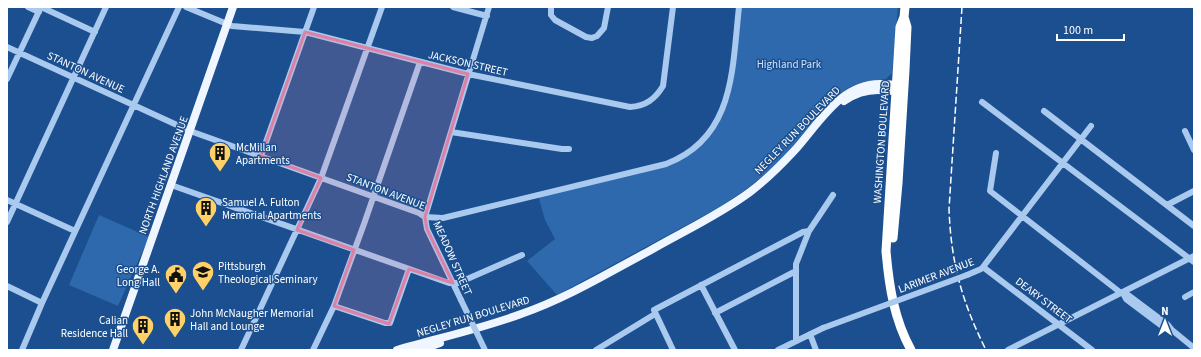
<svg xmlns="http://www.w3.org/2000/svg" width="1201" height="357" font-family="'Source Sans 3',sans-serif">
  <style>
    .green { fill: #2e69ad }
    .lines { fill: none; stroke-linecap: round; stroke-linejoin: round }
    .minor { stroke: #a9c9ee; stroke-width: 6 }
    .major { stroke: #f0f6ff; stroke-width: 8 }
    .highway { stroke: #fff; stroke-width: 9 }
    .rail { stroke: #fff; stroke-width: 1.5; stroke-dasharray: 7 3; stroke-linecap: butt }
    .minor-bridge { stroke: #a9c9ee; stroke-width: 6 }
    .marked { fill: #dd80a5; fill-opacity: 0.2; stroke: #dd80a5; stroke-width: 3; stroke-linejoin: round }
    .labels { text-anchor: middle; stroke-width: 3; stroke-linejoin: round; paint-order: stroke }
    .street-label { font-size: 11px; fill: #fff; stroke: #1b4f8f }
    .park-label { font-size: 11px; fill: #cfe3fa; stroke: #1b4f8f }
    .poi-label { font-size: 11px; fill: #fff; stroke: #1b4f8f; text-anchor: start }
  </style>
  <rect width="100%" height="100%" fill="#1b4f8f"/>
  <path class="green" d="M739 7H898L892 73 886 79C881 80 876 80 870 81 858 82 848 87 839 95 816 116 799 142 777 163 759 181 739 195 718 208L557 295 527 261 555 239 545 220 538 195 653 168 693 150 717 122 726 100Z
    M99 215 149 237 118 306 69 285Z"/>
  <g class="lines">
    <path class="minor" d="M28 7 39 12
      M41 7 95 32
      M186 7 232 26 305 32 468 74 630 107C646 106 655 99 663 86L673 7
      M453 7 487 16
      M551 7V15L555 20 586 37 592 38 597 36 604 28 608 7
      M7 47 190 131 419 213 425 217 443 218 666 164C735 138 732 69 739 7
      M7 79 41 7
      M982 102 1194 262
      M1044 111 1194 226
      M1185 131 1194 150
      M451 132 562 149H569
      M996 153 990 191 1121 293 1128 295 1168 325 1172 330 1194 348
      M261 156 314 7
      M171 185 449 283H458L522 255
      M7 200 75 231
      M1167 205 1194 191
      M7 222 106 7
      M983 267 1092 350
      M967 275 981 269 983 267 1091 126
      M701 285 735 350
      M7 286 42 303
      M1124 295 1126 299 1166 329 1172 330
      M1185 297 1194 292
      M461 300 427 229 425 217 489 7
      M334 306 385 323H390L409 269
      M715 313 796 271
      M810 334 816 350
      M796 340V264L809 231 833 195
      M22 350 42 303 179 7
      M241 350 321 178 382 7
      M313 350 334 306 364 224 420 62
      M596 350 655 314
      M673 350 654 310 803 232 809 231
      M778 350 823 328
      M1008 350 1194 256"/>
    <path class="major" d="M844 101C854 94 867 90 878 90 886 90 893 92 901 90
      M113 350 233 7
      M397 350C438 338 481 329 521 314 567 298 608 273 651 250 684 231 719 215 750 192 766 180 780 166 794 151 818 125 840 83 881 84 888 84 895 84 902 87
      M420 350 440 343"/>
    <path class="highway" d="M904 17 900 27 886 251C889 286 894 319 911 350
      M893 238 898 183 905 70 907 27 904 17 905 7"/>
    <path class="rail" d="M962 7 949 209C951 263 962 302 986 350"/>
    <path class="minor-bridge" d="M461 300 485 350
      M823 328 967 275"/>
  </g>
  <path class="marked" d="M305 32 468 74 425 217 427 229 453 283 409 269 389 324 334 306 354 250 297 230 321 178 261 156Z"/>
  <defs>
    <g id="building-pin" transform="scale(1.15)"><path d="M0 17L-7.5 6A9.5 9.5 0 1 1 7.5 6Z" fill="#ffd166" stroke="#1b4f8f"/><path d="M-4-6H4V6H1V3H-1V6H-4ZM-2.5-4.3h1.7v1.8h-1.7ZM.8-4.3h1.7v1.8H.8ZM-2.5-1h1.7V.8h-1.7ZM.8-1h1.7V.8H.8Z" fill="#111"/></g>
    <g id="university-pin" transform="scale(1.15)"><path d="M0 17L-7.5 6A9.5 9.5 0 1 1 7.5 6Z" fill="#ffd166" stroke="#1b4f8f"/><path d="M0-5L7-2L0 1L-7-2ZM-4 1L0 2.5L4 1V4Q0 6-4 4Z" fill="#111"/></g>
    <g id="civic-pin" transform="scale(1.15)"><path d="M0 17L-7.5 6A9.5 9.5 0 1 1 7.5 6Z" fill="#ffd166" stroke="#1b4f8f"/><path d="M-.6-6.5H3V-4.5H.6V-3L4-1V1h2V6H-6V1h2V-1L-.6-3ZM-1.2 2.5V6h2.4V2.5Z" fill="#111"/></g>
  </defs>
  <g fill-rule="evenodd">
    <use href="#building-pin" x="220" y="153"/>
    <use href="#building-pin" x="206" y="208"/>
    <use href="#university-pin" x="203" y="272"/>
    <use href="#civic-pin" x="176" y="275"/>
    <use href="#building-pin" x="175" y="319"/>
    <use href="#building-pin" x="143" y="326"/>
  </g>
  <g class="labels">
    <g class="street-label">
      <text transform="translate(468 63) rotate(13)" y="4">JACKSON STREET</text>
      <text transform="translate(86 72) rotate(25)" y="4">STANTON AVENUE</text>
      <text transform="translate(797 130) rotate(-46)" y="4">NEGLEY RUN BOULEVARD</text>
      <text transform="translate(881 142) rotate(-86)" y="4">WASHINGTON BOULEVARD</text>
      <text transform="translate(163 175) rotate(-70)" y="4">NORTH HIGHLAND AVENUE</text>
      <text transform="translate(386 191) rotate(21)" y="4">STANTON AVENUE</text>
      <text transform="translate(453 258) rotate(66)" y="4">MEADOW STREET</text>
      <text transform="translate(936 275) rotate(-21)" y="4">LARIMER AVENUE</text>
      <text transform="translate(1044 300) rotate(37)" y="4">DEARY STREET</text>
      <text transform="translate(473 316) rotate(-17)" y="4">NEGLEY RUN BOULEVARD</text>
    </g>
    <g class="park-label">
      <text x="789" y="68">Highland Park</text>
    </g>
    <g class="poi-label">
      <text x="236" y="151">McMillan<tspan x="236" dy="13">Apartments</tspan></text>
      <text x="222" y="206">Samuel A. Fulton<tspan x="222" dy="13">Memorial Apartments</tspan></text>
      <text x="218" y="270">Pittsburgh<tspan x="218" dy="13">Theological Seminary</tspan></text>
      <text x="160" y="273" text-anchor="end">George A.<tspan x="160" dy="13">Long Hall</tspan></text>
      <text x="190" y="317">John McNaugher Memorial<tspan x="190" dy="13">Hall and Lounge</tspan></text>
      <text x="128" y="324" text-anchor="end">Calian<tspan x="128" dy="13">Residence Hall</tspan></text>
    </g>
  </g>
  <rect width="1201" height="357" fill="none" stroke="#ffffff" stroke-width="16"/>
  <g transform="translate(1165 321)" stroke="#1b4f8f" stroke-width="3" paint-order="stroke">
  <path d="M0-3L7 15L0 10L-7 15Z" fill="#ffffff"/>
  <text y="-6" font-size="11" font-weight="bold" text-anchor="middle" fill="#ffffff">N</text>
  </g>
  <path d="M1057 34v6h67v-6" fill="none" stroke="#ffffff" stroke-width="2"/>
  <text x="1063" y="34" font-size="12" fill="#ffffff" stroke="#1b4f8f" stroke-width="3" paint-order="stroke">100 m</text>
</svg>
